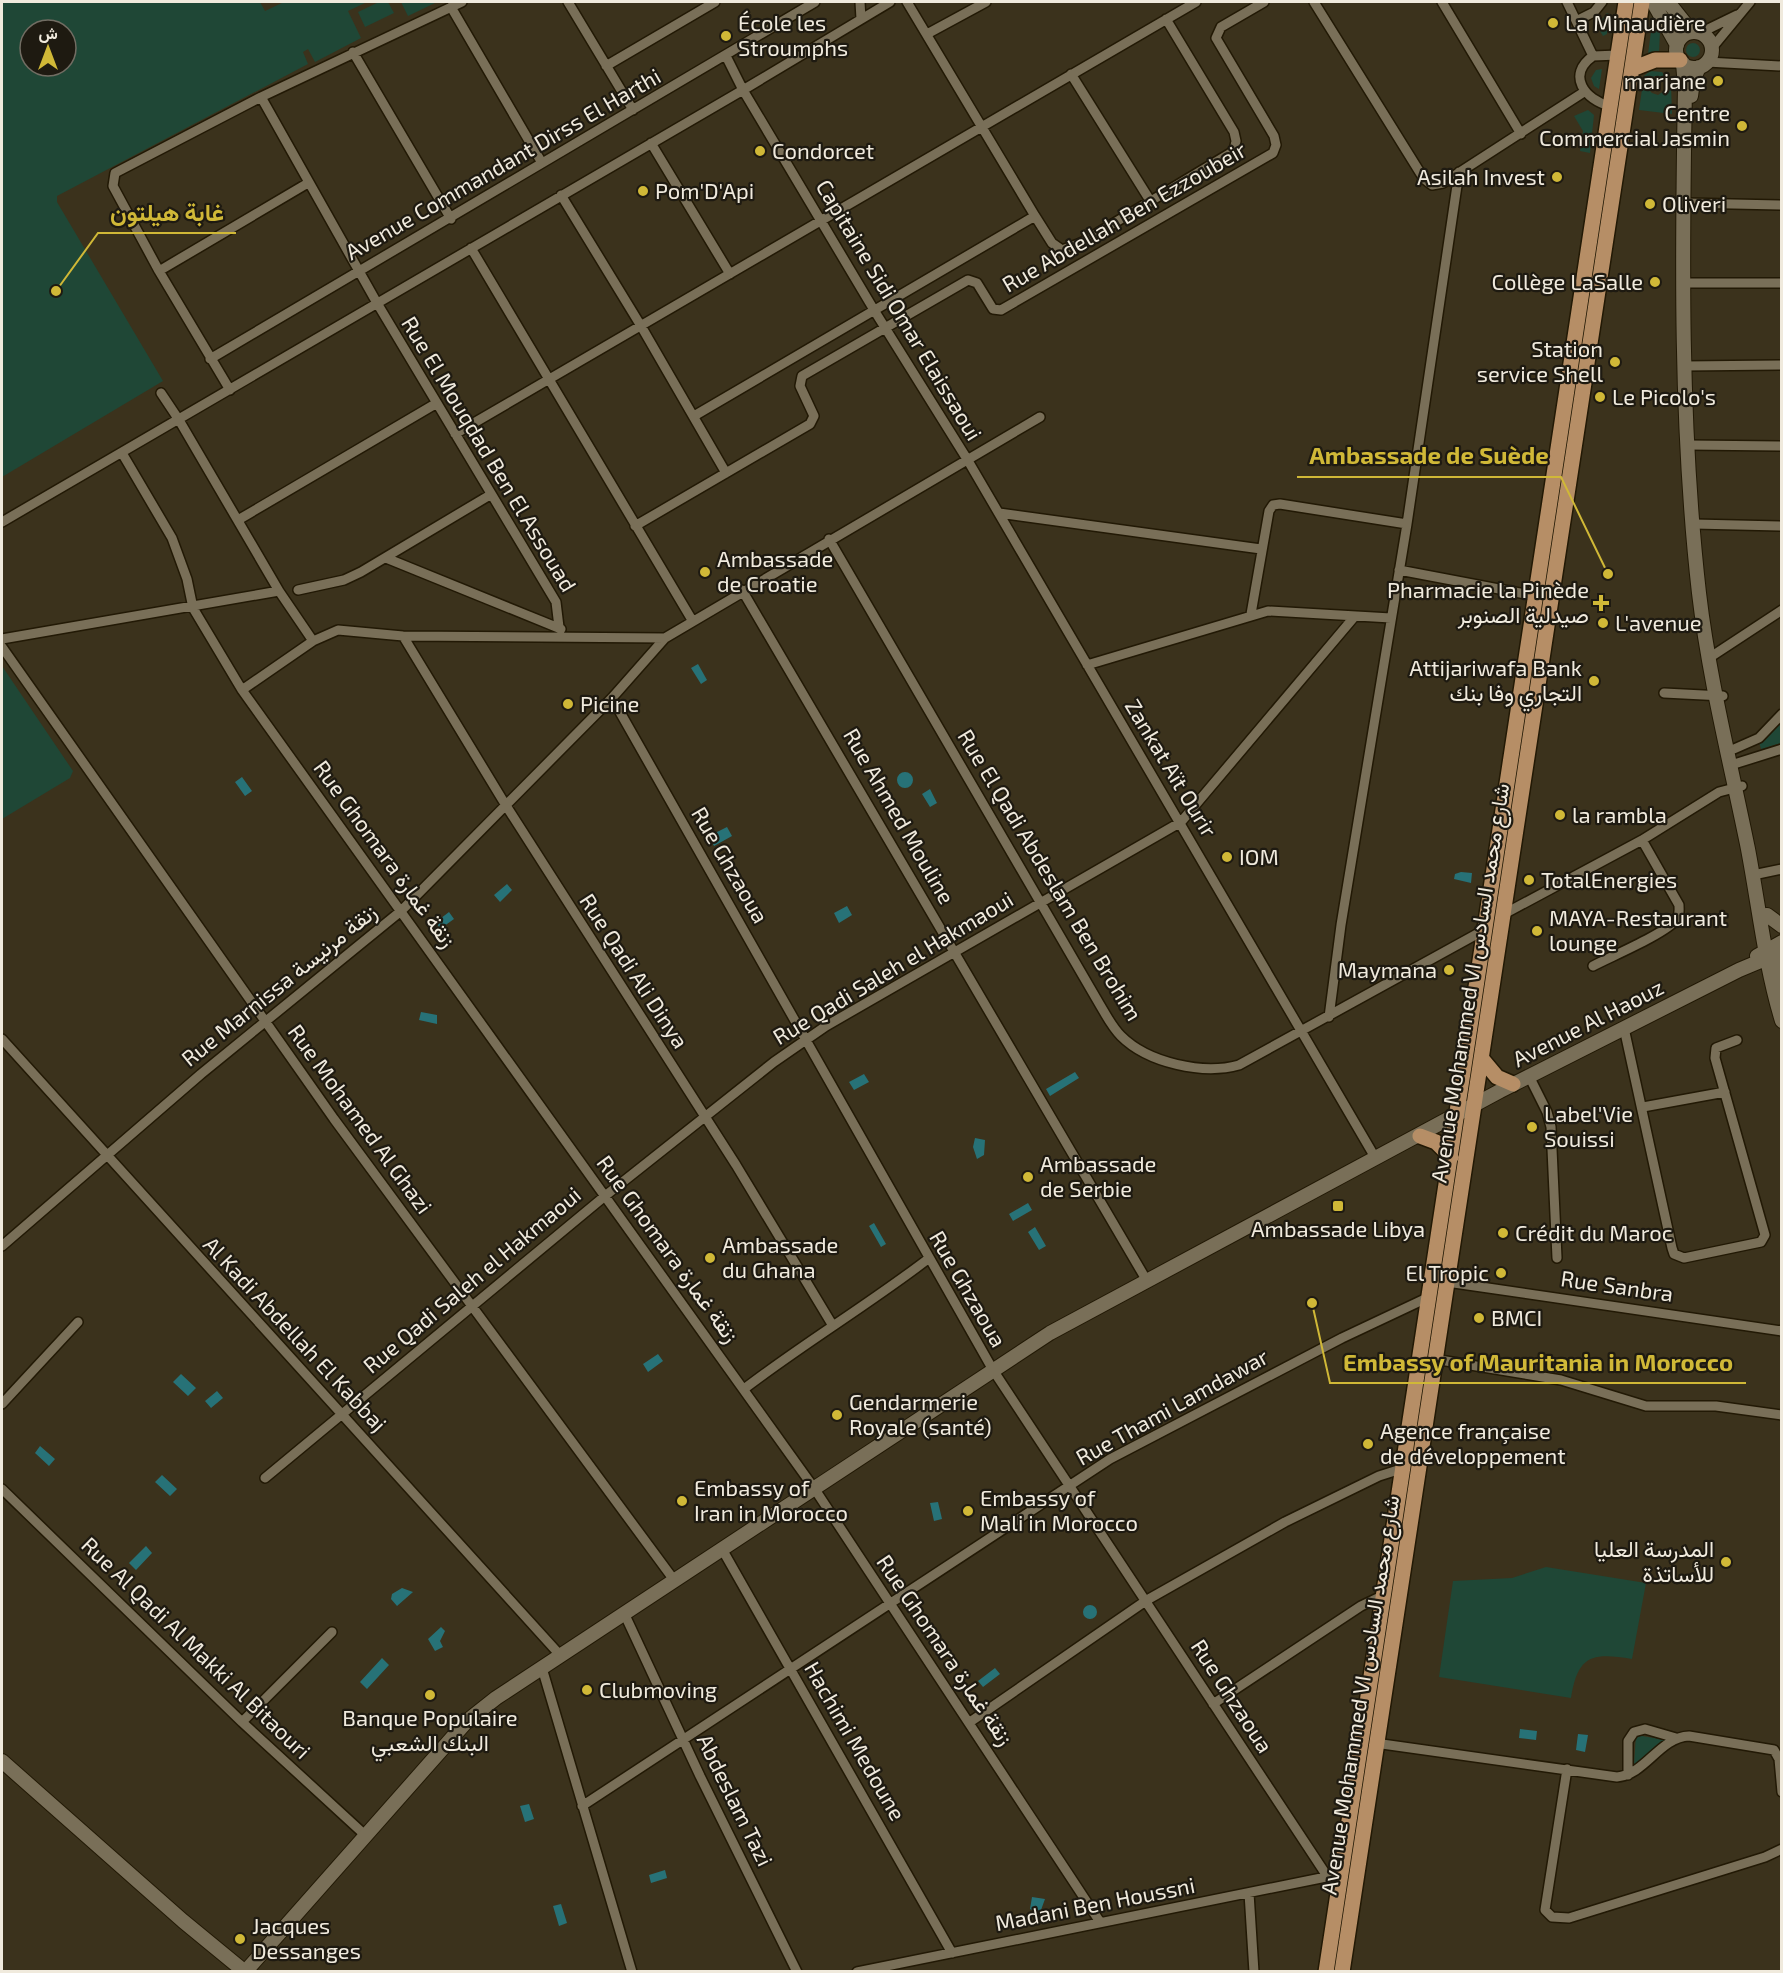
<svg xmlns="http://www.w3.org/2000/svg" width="1783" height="1973" font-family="'Exo 2',Vazirmatn,sans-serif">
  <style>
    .green { fill: #1f4736; fill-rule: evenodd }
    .water { fill: #277277 }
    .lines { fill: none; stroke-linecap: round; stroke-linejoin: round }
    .street-casing { stroke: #221905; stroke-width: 12 }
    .secondary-casing { stroke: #221905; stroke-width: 16 }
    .primary-casing { stroke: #221905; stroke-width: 18 }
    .street { stroke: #796f58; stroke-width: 9 }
    .secondary { stroke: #796f58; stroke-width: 14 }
    .primary { stroke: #b68e66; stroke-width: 15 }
    .poi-dot { fill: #d0b837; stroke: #1e1a11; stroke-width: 2 }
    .labels { text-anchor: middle; stroke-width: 4.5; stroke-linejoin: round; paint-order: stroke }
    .poi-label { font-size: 22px; fill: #f0eadd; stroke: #1e1a11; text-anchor: start }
    .street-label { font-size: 22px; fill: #f0eadd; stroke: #1e1a11 }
    .leader { fill: none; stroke: #d0b837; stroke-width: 2 }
    .callout-dot { fill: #d0b837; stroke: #1e1a11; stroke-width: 2 }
    .callout-label { font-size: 24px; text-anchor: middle; font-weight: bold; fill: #d0b837; stroke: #1e1a11; stroke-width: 4.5; stroke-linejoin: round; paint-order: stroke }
  </style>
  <rect width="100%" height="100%" fill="#3b321c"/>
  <path class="green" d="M2 2H260L265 11 284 2H367L348 11 361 38 315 62 308 49 303 52 308 64 57 196V202L163 381 2 477ZM30 30H66V66H30Z
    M379 2H388L394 13 365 27 358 12Z
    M401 2H437L408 16Z
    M1607 13 1609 14 1607 34 1603 36 1597 26Z
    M1653 16 1660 30 1659 53 1648 54Z
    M1686 50a7 7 0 1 1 14 0a7 7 0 1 1-14 0Z
    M1602 69 1599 89 1594 86 1591 78 1596 70Z
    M1650 71 1662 72 1671 85 1672 114 1639 110 1644 76ZM1655 76 1662 77 1666 83 1664 91 1658 95 1652 93 1647 88 1649 79Z
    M1588 110 1594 115 1590 153 1580 151 1583 131 1574 116Z
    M2 666 73 771 70 778 2 819Z
    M1781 724V743L1761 749 1759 742Z
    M1546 1567 1646 1583 1632 1659C1593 1653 1578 1654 1571 1698L1439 1677 1453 1581 1512 1578Z
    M1636 1735 1666 1740 1634 1765Z"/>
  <path class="water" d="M698 664 707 680 701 684 691 668Z
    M897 780a8 8 0 1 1 16 0a8 8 0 1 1-16 0Z
    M242 777 252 791 245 796 235 782Z
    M930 789 937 803 930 807 922 794Z
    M727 827 732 836 714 846 709 836Z
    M1461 872 1472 873 1471 883 1454 879 1455 874Z
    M507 884 512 890 500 902 494 895Z
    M847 906 852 915 839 923 834 913Z
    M449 912 454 919 440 929 436 922Z
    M421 1012 437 1015V1024L419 1020Z
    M1075 1072 1079 1078 1050 1096 1046 1089Z
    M864 1074 869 1082 854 1090 849 1082Z
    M975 1138 985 1140 984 1155 977 1159 973 1147Z
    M1028 1203 1032 1210 1013 1221 1009 1214Z
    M874 1223 886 1244 881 1247 869 1226Z
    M1035 1227 1046 1246 1039 1250 1028 1232Z
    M658 1354 663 1361 648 1372 643 1364Z
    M181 1374 196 1388 188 1396 173 1382Z
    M217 1391 223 1398 211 1408 205 1401Z
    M40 1446 55 1459 49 1466 35 1453Z
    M162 1475 177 1489 170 1496 155 1482Z
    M938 1502 942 1519 934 1521 930 1503Z
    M146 1546 152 1553 136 1570 129 1563Z
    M402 1588 413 1592 397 1606 391 1599 392 1594Z
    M1083 1612a7 7 0 1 1 14 0a7 7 0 1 1-14 0Z
    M441 1627 445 1631 440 1641 443 1647 435 1651 428 1639Z
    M382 1658 389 1665 367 1689 360 1682Z
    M995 1668 1000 1674 983 1687 978 1681Z
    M1520 1729 1537 1731 1536 1740 1519 1738Z
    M1578 1734 1588 1735 1585 1752 1576 1750Z
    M529 1804 534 1819 525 1822 520 1806Z
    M665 1870 667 1878 651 1883 649 1875Z
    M1032 1897 1045 1899 1041 1910 1035 1912 1030 1909Z
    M561 1904 567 1923 559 1926 553 1906Z"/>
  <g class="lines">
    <g class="street-casing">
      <path id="street" d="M568 2 633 110
        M860 2 861 19
        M907 2 1035 216 1052 243 1062 250 1081 243 1234 151 1236 141 1234 132 1166 19
        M1314 2 1424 179 1432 185 1443 183 1584 92
        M1442 2 1521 134
        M1567 2 1593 56
        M451 7 542 163
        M1578 20 1594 12 1602 2
        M1700 33 1737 15
        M927 34 986 2
        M1712 48 1750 2
        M353 52 451 219
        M726 56 743 90 874 310 967 459 1376 1159
        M1707 62 1782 66
        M606 66 715 2
        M1071 74 1151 202
        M261 97 377 303 556 602 559 627
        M1610 106C1585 100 1566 75 1593 56L1618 55
        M651 143 730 274
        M561 195 641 326 726 473
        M1685 203 1782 205
        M471 248 692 620
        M159 271 308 183
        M1683 283H1782
        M210 359 815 2
        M1684 366 1782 365
        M230 390 159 271 113 186 115 173 261 97 462 2
        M161 393 179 420 279 591 313 641
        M694 416 1035 216
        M455 434 1196 2
        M1688 445 1782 446
        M122 453 172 538 187 579 193 608 242 690 814 1488 1100 1922
        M999 513 1261 549
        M238 520 437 403
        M2 522 743 90 890 2
        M1694 524 1782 526
        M635 526 810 424 814 416 800 386 802 376 968 280 977 283 993 309 1001 310 1273 153 1276 145 1274 136 1216 38 1221 27 1264 2
        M829 539 1100 1005C1106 1015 1112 1027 1121 1036 1148 1063 1203 1075 1239 1065L1486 929
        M386 558 561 629
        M1399 570 1536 596
        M298 590 344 580 361 572 490 495
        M742 590 1147 1281
        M1251 614 1269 511 1273 505 1280 504 1407 524
        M403 636 505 804 736 1165 833 1326
        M2 639 279 591
        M2 647 334 1119 674 1580
        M1709 658 1782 610
        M1087 665 1268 611 1391 618
        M242 690 313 641 338 630 403 636 665 638
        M1664 693 1723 696
        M612 698 993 1370 1327 1876
        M1734 749 1759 738 1782 714
        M1731 765 1782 749
        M1753 875 1782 869
        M1504 914 1642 840 1719 792 1742 786
        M1593 966C1612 956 1665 934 1677 919 1680 914 1679 910 1679 905L1642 840
        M1329 1017 1341 925 1407 524 1459 172
        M1624 1028 1672 1248 1674 1254 1684 1258 1761 1242 1765 1235 1715 1058 1716 1048 1737 1040
        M2 1039 560 1655
        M1529 1076 1547 1112 1551 1127 1557 1258
        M1643 1107 1725 1092
        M2 1246 201 1074 401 911 612 698 665 638 1040 417
        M1447 1282 1782 1331
        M1434 1359 1561 1380 1646 1406H1716L1782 1415
        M744 1389C804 1343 868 1305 928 1259
        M2 1404 78 1322
        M265 1478 605 1196 774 1062 826 1026 1181 822 1355 616
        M2 1489 242 1722 365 1835
        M722 1549 952 1953
        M624 1613 700 1776 797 1972
        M542 1668 632 1972
        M1213 1704 1361 1606 1382 1596
        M242 1722 332 1632
        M970 1722 1147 1600 1285 1522 1379 1476 1401 1469
        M1375 1743 1617 1777C1645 1775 1660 1737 1689 1736L1774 1750 1779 1759 1782 1792
        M1567 1769 1545 1910 1552 1917 1569 1918 1765 1857 1782 1849
        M1628 1775V1741L1634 1732 1645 1729 1676 1738
        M582 1806 1110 1459 1342 1338 1429 1297
        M1249 1893 1254 1972
        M857 1972 1331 1876"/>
    </g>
    <g class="secondary-casing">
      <path id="secondary" d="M1653 2 1677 45
        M1668 2 1692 32
        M1676 50a18 18 0 1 1 36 0a18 18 0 1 1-36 0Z
        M1683 63 1685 87C1682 256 1680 425 1699 593 1709 679 1731 765 1748 849 1759 907 1765 965 1782 1021
        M1691 96 1693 81 1699 67
        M1767 915 1782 926
        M1757 956 1782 942
        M1775 960 1782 986
        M2 1761 183 1921 245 1972
        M245 1972 467 1721 496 1698 1050 1333 1500 1091 1739 970 1782 952"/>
    </g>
    <g class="primary-casing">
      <path id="primary" d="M1632 69 1655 60H1680
        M1482 1059 1497 1077 1513 1084
        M1420 1136 1436 1142 1451 1157
        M1326 1972 1626 2
        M1342 1972 1642 2"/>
    </g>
    <use href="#street" class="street"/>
    <use href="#secondary" class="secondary"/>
    <use href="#primary" class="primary"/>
  </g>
  <g class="poi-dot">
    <circle cx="1553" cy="23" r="6"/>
    <circle cx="726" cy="36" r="6"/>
    <circle cx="1718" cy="81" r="6"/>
    <circle cx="1742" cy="126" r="6"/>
    <circle cx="760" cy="151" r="6"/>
    <circle cx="1557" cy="177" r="6"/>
    <circle cx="643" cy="191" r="6"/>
    <circle cx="1650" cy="204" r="6"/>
    <circle cx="1655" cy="282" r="6"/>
    <circle cx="1615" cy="362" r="6"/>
    <circle cx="1600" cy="397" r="6"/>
    <circle cx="705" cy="572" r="6"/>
    <path d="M1598 594h6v6h6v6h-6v6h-6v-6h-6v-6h6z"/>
    <circle cx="1603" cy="623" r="6"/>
    <circle cx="1594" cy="681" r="6"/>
    <circle cx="568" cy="704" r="6"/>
    <circle cx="1560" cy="815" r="6"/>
    <circle cx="1227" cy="857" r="6"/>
    <circle cx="1529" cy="880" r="6"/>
    <circle cx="1537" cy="931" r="6"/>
    <circle cx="1449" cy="970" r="6"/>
    <circle cx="1532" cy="1127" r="6"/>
    <circle cx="1028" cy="1177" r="6"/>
    <rect x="1332" y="1200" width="12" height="12" rx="3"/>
    <circle cx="1503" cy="1233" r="6"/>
    <circle cx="710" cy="1258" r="6"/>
    <circle cx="1501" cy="1273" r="6"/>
    <circle cx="1479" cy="1318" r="6"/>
    <circle cx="837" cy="1415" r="6"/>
    <circle cx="1368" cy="1444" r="6"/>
    <circle cx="682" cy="1501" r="6"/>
    <circle cx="968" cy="1511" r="6"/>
    <circle cx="1726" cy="1562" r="6"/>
    <circle cx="587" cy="1690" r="6"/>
    <circle cx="430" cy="1695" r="6"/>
    <circle cx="240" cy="1939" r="6"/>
  </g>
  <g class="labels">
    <g class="poi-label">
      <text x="738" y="31">École les<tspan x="738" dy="25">Stroumphs</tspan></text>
      <text x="1565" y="31">La Minaudière</text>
      <text x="1706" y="89" text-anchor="end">marjane</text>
      <text x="1730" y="121" text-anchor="end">Centre<tspan x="1730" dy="25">Commercial Jasmin</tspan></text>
      <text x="772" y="159">Condorcet</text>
      <text x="1545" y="185" text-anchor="end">Asilah Invest</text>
      <text x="655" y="199">Pom'D'Api</text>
      <text x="1662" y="212">Oliveri</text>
      <text x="1643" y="290" text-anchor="end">Collège LaSalle</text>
      <text x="1603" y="357" text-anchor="end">Station<tspan x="1603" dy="25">service Shell</tspan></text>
      <text x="1612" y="405">Le Picolo's</text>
      <text x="717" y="567">Ambassade<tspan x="717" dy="25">de Croatie</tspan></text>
      <text x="1589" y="598" text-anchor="end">Pharmacie la Pinède<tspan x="1589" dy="25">صيدلية الصنوبر</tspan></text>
      <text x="1615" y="631">L'avenue</text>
      <text x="1582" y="676" text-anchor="end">Attijariwafa Bank<tspan x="1582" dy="25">التجاري وفا بنك</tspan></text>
      <text x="580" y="712">Picine</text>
      <text x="1572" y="823">la rambla</text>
      <text x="1239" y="865">IOM</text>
      <text x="1541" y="888">TotalEnergies</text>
      <text x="1549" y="926">MAYA-Restaurant<tspan x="1549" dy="25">lounge</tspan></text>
      <text x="1437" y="978" text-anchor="end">Maymana</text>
      <text x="1544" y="1122">Label'Vie<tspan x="1544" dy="25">Souissi</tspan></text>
      <text x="1040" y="1172">Ambassade<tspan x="1040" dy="25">de Serbie</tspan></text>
      <text x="1338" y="1237" text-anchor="middle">Ambassade Libya</text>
      <text x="1515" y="1241">Crédit du Maroc</text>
      <text x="722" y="1253">Ambassade<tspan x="722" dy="25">du Ghana</tspan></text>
      <text x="1489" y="1281" text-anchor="end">El Tropic</text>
      <text x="1491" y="1326">BMCI</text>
      <text x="849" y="1410">Gendarmerie<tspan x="849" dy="25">Royale (santé)</tspan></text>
      <text x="1380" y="1439">Agence française<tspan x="1380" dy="25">de développement</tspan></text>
      <text x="694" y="1496">Embassy of<tspan x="694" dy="25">Iran in Morocco</tspan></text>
      <text x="980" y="1506">Embassy of<tspan x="980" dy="25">Mali in Morocco</tspan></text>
      <text x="1714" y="1557" text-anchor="end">المدرسة العليا<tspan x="1714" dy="25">للأساتذة</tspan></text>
      <text x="599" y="1698">Clubmoving</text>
      <text x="430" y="1726" text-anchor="middle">Banque Populaire<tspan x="430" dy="25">البنك الشعبي</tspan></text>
      <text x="252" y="1934">Jacques<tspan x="252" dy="25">Dessanges</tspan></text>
    </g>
    <g class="street-label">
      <text transform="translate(503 164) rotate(-30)" y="8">Avenue Commandant Dirss El Harthi</text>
      <text transform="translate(1124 217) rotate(-30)" y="8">Rue Abdellah Ben Ezzoubeir</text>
      <text transform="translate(899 310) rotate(59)" y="8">Capitaine Sidi Omar Elaissaoui</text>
      <text transform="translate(489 454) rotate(59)" y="8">Rue El Mouqdad Ben El Assouad</text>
      <text transform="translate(1171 768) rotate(59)" y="8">Zankat Aït Ourir</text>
      <text transform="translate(899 816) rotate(60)" y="8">Rue Ahmed Mouline</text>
      <text transform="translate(385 854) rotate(54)" y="8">Rue Ghomara زنقة غمارة</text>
      <text transform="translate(730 865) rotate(60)" y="8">Rue Ghzaoua</text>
      <text transform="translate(1050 875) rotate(59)" y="8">Rue El Qadi Abdeslam Ben Brohim</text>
      <text transform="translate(893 968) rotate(-31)" y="8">Rue Qadi Saleh el Hakmaoui</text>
      <text transform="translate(634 971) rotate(57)" y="8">Rue Qadi Ali Dinya</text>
      <text transform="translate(1470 983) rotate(-81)" y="8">Avenue Mohammed VI شارع محمد السادس</text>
      <text transform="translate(279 985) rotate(-39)" y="8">Rue Marnissa زنقة مرنيسة</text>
      <text transform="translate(1588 1023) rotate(-27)" y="8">Avenue Al Haouz</text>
      <text transform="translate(360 1119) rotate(54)" y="8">Rue Mohamed Al Ghazi</text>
      <text transform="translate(668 1249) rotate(54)" y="8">Rue Ghomara زنقة غمارة</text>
      <text transform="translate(472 1280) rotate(-40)" y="8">Rue Qadi Saleh el Hakmaoui</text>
      <text transform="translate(1617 1286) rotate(8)" y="8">Rue Sanbra</text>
      <text transform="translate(968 1289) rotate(60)" y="8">Rue Ghzaoua</text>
      <text transform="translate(295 1334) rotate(47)" y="8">Al Kadi Abdellah El Kabbaj</text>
      <text transform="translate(1172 1407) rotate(-29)" y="8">Rue Thami Lamdawar</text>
      <text transform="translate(196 1648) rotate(44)" y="8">Rue Al Qadi Al Makki Al Bitaouri</text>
      <text transform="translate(945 1650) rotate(56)" y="8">Rue Ghomara زنقة غمارة</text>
      <text transform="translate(1360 1695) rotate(-81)" y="8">Avenue Mohammed VI شارع محمد السادس</text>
      <text transform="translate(1232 1696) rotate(57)" y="8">Rue Ghzaoua</text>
      <text transform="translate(855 1741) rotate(60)" y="8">Hachimi Medoune</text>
      <text transform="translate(735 1800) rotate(64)" y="8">Abdeslam Tazi</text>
      <text transform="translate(1095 1904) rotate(-11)" y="8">Madani Ben Houssni</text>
    </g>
  </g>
  <path class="leader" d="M56 291L98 233H236M1608 574L1561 477H1297M1312 1303L1330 1383H1746"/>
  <g class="callout-dot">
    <circle cx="56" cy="291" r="6"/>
    <circle cx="1608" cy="574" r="6"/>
    <circle cx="1312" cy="1303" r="6"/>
  </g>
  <g class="callout-label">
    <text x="167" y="221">غابة هيلتون</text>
    <text x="1429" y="464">Ambassade de Suède</text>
    <text x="1538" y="1371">Embassy of Mauritania in Morocco</text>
  </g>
  <rect width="1783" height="1973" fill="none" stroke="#f0eadd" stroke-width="6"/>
  <g transform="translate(48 48)"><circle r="28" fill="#1e1a11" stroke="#726d63" stroke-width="1.5"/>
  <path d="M0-4.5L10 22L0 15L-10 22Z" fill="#d0b837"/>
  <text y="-9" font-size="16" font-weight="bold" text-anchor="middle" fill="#f0eadd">ش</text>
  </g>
</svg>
